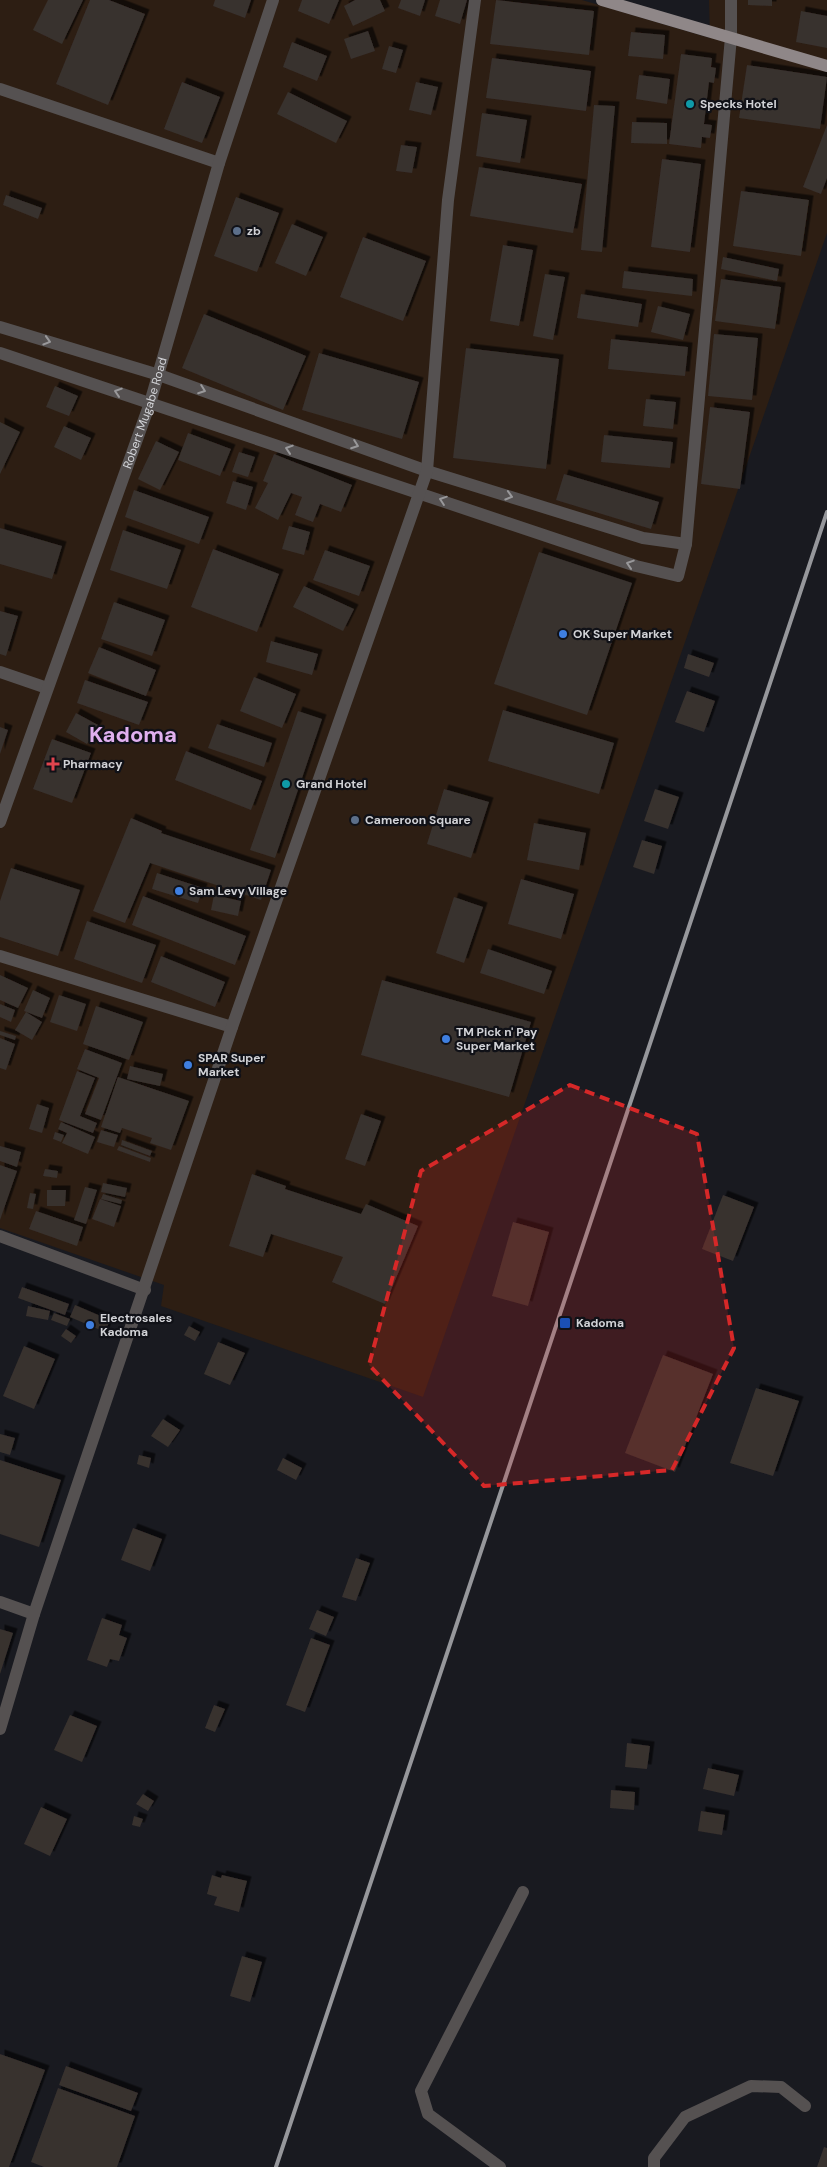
<svg xmlns="http://www.w3.org/2000/svg" width="827" height="2167" font-family="'DM Sans',sans-serif">
  <style>
    .commercial { fill: #2d1e13 }
    .building { fill: #38312e; filter: url(#shadow) }
    .lines { fill: none; stroke-linecap: round; stroke-linejoin: round }
    .minor { stroke: #555151; stroke-width: 12 }
    .major { stroke: #8f8788; stroke-width: 12 }
    .rail { stroke: #96979b; stroke-width: 4 }
    .oneway { stroke: #99989a }
    .marked { fill: #d62828; fill-opacity: 0.2; stroke: #d62828; stroke-width: 4; stroke-dasharray: 10 6; stroke-linejoin: round }
    .culture-dot { fill: #0f9aa8; stroke: #101117; stroke-width: 2 }
    .service-dot { fill: #5c6f8a; stroke: #101117; stroke-width: 2 }
    .shop-dot { fill: #3f7fe0; stroke: #101117; stroke-width: 2 }
    .health-dot { fill: #e0444e; stroke: #101117; stroke-width: 2 }
    .transit-dot { fill: #1a4fb4; stroke: #101117; stroke-width: 2 }
    .labels { text-anchor: middle; stroke-width: 4.5; stroke-linejoin: round; paint-order: stroke }
    .poi-label { font-size: 12px; font-weight: bold; fill: #d1d2d6; stroke: #101117; text-anchor: start }
    .street-label { font-size: 12px; fill: #d1d2d6; stroke: #101117 }
    .town-label { font-size: 22px; font-weight: bold; fill: #e0b0ef; stroke: #101117 }
  </style>
  <defs>
    <filter id="shadow"><feDropShadow dx="4.5" dy="-4.5" stdDeviation="0" flood-color="#0009"/></filter>
  </defs>
  <rect width="100%" height="100%" fill="#191a20"/>
  <path class="commercial" d="M0 0H582L710 38 709 0H827V233L423 1397 161 1306 164 1285 0 1228Z"/>
  <path class="building" d="M48 0H83L62 44 33 30Z
    M90 0H109L145 14 108 105 56 84Z
    M215 0H251L245 18 213 6Z
    M302 0H339L329 24 298 11Z
    M355 0H380L385 11 353 26 344 6Z
    M401 0H425L420 16 398 8Z
    M440 0H467L460 24 435 16Z
    M496 0 594 11 589 55 490 44Z
    M748 0H772V6L748 5Z
    M801 11 827 16V48L796 42Z
    M368 31 375 51 351 59 344 39Z
    M631 32 665 35 663 59 628 56Z
    M292 42 327 56 317 81 283 67Z
    M389 46 403 50 396 73 382 69Z
    M681 54 712 58 711 67 716 68 714 83 709 82 704 124 712 125 710 138 702 137 701 148 669 144Z
    M492 58 591 71 586 111 486 98Z
    M747 65 827 77 820 129 739 118Z
    M639 75 670 79 667 104 636 99Z
    M182 82 220 97 202 143 164 129Z
    M416 82 438 87 431 115 409 110Z
    M288 92 347 121 336 143 277 114Z
    M594 105 615 106 602 252 581 250Z
    M482 113 527 120 520 163 476 156Z
    M632 122 667 123V144L631 143Z
    M827 125V178L821 194 803 187Z
    M401 145 417 147 412 173 396 171Z
    M662 159 701 164 690 252 651 247Z
    M479 167 582 184 573 233 470 216Z
    M741 191 809 200 801 256 733 246Z
    M6 195 42 208 38 219 3 205Z
    M236 197 279 213 257 272 214 256Z
    M292 224 323 237 306 276 275 263Z
    M363 237 426 261 403 321 340 297Z
    M503 245 533 250 519 326 490 321Z
    M723 257 779 269 777 281 721 269Z
    M624 271 693 279 692 296 622 288Z
    M545 274 565 277 553 340 533 336Z
    M721 279 781 287 775 329 715 321Z
    M581 294 642 304 638 327 577 318Z
    M658 306 690 314 683 340 651 332Z
    M204 314 306 356 283 410 182 368Z
    M714 334 758 338 752 400 708 396Z
    M611 339 688 347 685 376 608 369Z
    M466 348 559 359 546 469 453 458Z
    M319 353 419 382 402 439 302 410Z
    M55 386 78 396 69 416 46 407Z
    M646 399 676 402 673 429 643 426Z
    M710 407 750 412 740 489 701 484Z
    M0 422 20 432 0 474Z
    M64 426 91 438 81 460 54 447Z
    M188 433 231 449 220 476 178 460Z
    M604 435 673 442 670 468 601 462Z
    M156 441 179 452 160 490 138 479Z
    M239 452 255 457 248 477 232 472Z
    M274 454 352 485 341 512 320 504 313 522 295 515 302 497 291 493 278 520 255 508 268 483 263 481Z
    M564 474 659 502 651 529 556 500Z
    M233 481 253 487 246 510 226 503Z
    M134 490 209 517 199 544 125 517Z
    M289 526 310 532 304 555 282 549Z
    M0 528 62 546 52 579 0 564Z
    M123 530 181 550 167 589 110 570Z
    M213 549 279 574 257 632 191 607Z
    M325 550 370 566 359 596 313 580Z
    M539 552 632 583 587 715 494 684Z
    M304 586 354 609 343 631 293 607Z
    M114 602 165 620 152 656 101 639Z
    M0 611 18 616 6 656 0 654Z
    M271 641 318 654 312 675 266 662Z
    M99 647 156 670 146 696 88 673Z
    M688 654 714 663 709 677 684 668Z
    M254 677 296 694 282 728 240 711Z
    M85 680 148 702 139 725 77 703Z
    M687 691 715 701 704 732 675 722Z
    M503 710 614 743 599 794 488 761Z
    M298 711 322 719 275 858 250 850Z
    M76 713 98 725 87 744 66 732Z
    M217 724 272 743 264 767 208 748Z
    M0 727 8 730 0 754Z
    M52 739 91 753 72 803 33 789Z
    M186 751 262 781 251 810 175 780Z
    M444 789 489 802 471 858 427 844Z
    M655 789 679 797 668 829 644 821Z
    M131 818 162 831 161 833 271 870 261 900 150 863 125 923 93 911Z
    M534 823 586 833 579 870 527 860Z
    M642 840 662 846 654 874 633 867Z
    M11 868 80 890 58 956 0 937V901Z
    M157 873 203 888 198 903 152 889Z
    M521 879 574 894 561 939 508 924Z
    M214 895 241 901 238 916 211 910Z
    M143 896 246 936 235 965 132 925Z
    M454 897 483 907 464 963 436 953Z
    M87 921 156 945 142 983 74 959Z
    M488 949 552 971 544 994 480 973Z
    M161 956 225 982 215 1007 151 982Z
    M0 975 28 988 18 1008 0 1000Z
    M382 980 531 1022 509 1097 361 1055Z
    M33 990 50 998 42 1018 24 1011Z
    M59 995 86 1004 77 1031 50 1022Z
    M0 1004 15 1010 11 1022 0 1017Z
    M96 1006 143 1022 129 1060 83 1044Z
    M26 1012 42 1022 32 1040 15 1030Z
    M0 1031 16 1036 15 1040 0 1035Z
    M0 1038 15 1044 6 1070 0 1068Z
    M85 1049 122 1063 101 1120 85 1114 99 1078 77 1069Z
    M130 1066 163 1074 160 1086 127 1079Z
    M77 1071 95 1078 80 1116 97 1123 93 1133 59 1120Z
    M118 1077 189 1101 171 1150 150 1143 152 1138 122 1128 120 1133 101 1127Z
    M37 1104 49 1108 42 1133 29 1129Z
    M361 1114 381 1121 365 1166 345 1159Z
    M61 1122 95 1137 88 1154 62 1143 67 1133 58 1129Z
    M101 1130 118 1135 114 1147 97 1142Z
    M55 1132 64 1135 61 1142 53 1139Z
    M122 1140 152 1151 150 1156 121 1145Z
    M0 1146 21 1152 17 1167 0 1161Z
    M119 1146 151 1158 150 1162 117 1150Z
    M0 1165 17 1171 0 1220Z
    M45 1169 58 1171 57 1178 43 1176Z
    M252 1174 286 1186 285 1189 361 1214 366 1204 418 1226 385 1304 332 1282 343 1257 271 1234 263 1257 229 1246Z
    M103 1183 127 1188 125 1197 101 1192Z
    M85 1187 97 1190 86 1224 74 1220Z
    M47 1190H66L65 1206H47Z
    M30 1193 36 1194 33 1209 27 1208Z
    M103 1194 122 1200 121 1204 101 1199Z
    M723 1195 754 1207 733 1261 702 1249Z
    M100 1199 121 1206 114 1227 92 1219Z
    M36 1211 83 1227 77 1246 29 1229Z
    M513 1222 549 1232 528 1306 492 1296Z
    M22 1287 69 1304 65 1315 18 1298Z
    M75 1305 110 1320 105 1332 70 1317Z
    M28 1306 50 1311 48 1320 26 1316Z
    M54 1313 70 1319 67 1326 51 1320Z
    M189 1326 200 1332 195 1341 184 1335Z
    M66 1329 76 1336 71 1343 61 1336Z
    M218 1342 245 1353 230 1385 204 1374Z
    M24 1346 55 1359 34 1409 3 1396Z
    M663 1355 713 1374 675 1472 625 1453Z
    M756 1388 799 1401 773 1476 730 1463Z
    M163 1419 180 1430 168 1447 151 1436Z
    M0 1434 15 1438 10 1455 0 1452Z
    M139 1455 151 1458 149 1468 137 1464Z
    M283 1458 302 1468 296 1480 277 1470Z
    M0 1460 61 1480 39 1547 0 1534Z
    M133 1528 162 1539 150 1571 121 1560Z
    M356 1558 370 1563 356 1601 342 1597Z
    M317 1610 334 1617 326 1636 309 1629Z
    M102 1618 122 1625 119 1635 127 1638 119 1661 110 1659 107 1667 87 1660Z
    M0 1629 13 1633 0 1674Z
    M311 1638 330 1645 305 1712 286 1705Z
    M214 1705 225 1709 215 1732 205 1728Z
    M70 1715 97 1726 82 1762 54 1750Z
    M627 1743 650 1746 647 1769 625 1767Z
    M708 1768 739 1775 734 1796 703 1789Z
    M611 1790 635 1792 634 1810 610 1808Z
    M143 1794 154 1801 148 1811 136 1804Z
    M41 1807 67 1819 50 1856 24 1844Z
    M701 1811 725 1815 722 1835 698 1831Z
    M134 1816 143 1819 140 1827 132 1825Z
    M212 1875 221 1878 222 1875 247 1881 239 1912 214 1905 217 1897 207 1894Z
    M242 1956 262 1962 250 2002 230 1996Z
    M0 2054 45 2070 9 2167H0Z
    M66 2066 138 2093 131 2111 59 2085Z
    M58 2088 135 2116 117 2167H44L31 2162Z
    M824 2147 827 2148V2167H817Z"/>
  <g class="lines">
    <g class="minor">
      <path d="M0 89 219 163"/>
      <path d="M0 327 159 375 427 471 643 538 686 544"/>
      <path d="M0 353 636 566 678 576 686 544 731 37V0"/>
      <path d="M0 672 47 688"/>
      <path id="s1" d="M0 822 150 403 219 163 273 0"/>
      <path d="M0 956 232 1027"/>
      <path d="M0 1236 145 1290"/>
      <path d="M0 1602 34 1614"/>
      <path d="M0 1729 34 1614 232 1027 427 471 448 200 475 0"/>
      <path d="M500 2167 428 2114 421 2091 523 1892"/>
      <path d="M654 2167V2158L685 2117 751 2086 781 2087 805 2106"/>
    </g>
    <path class="major" d="M602 0 827 66"/>
    <path class="rail" d="M276 2167 827 512"/>
  </g>
  <defs><path id="oneway-chevron" d="M-2-3.5L2.5 0L-2 3.5" fill="none" stroke-width="1.6" stroke-linecap="round" stroke-linejoin="round" transform="scale(1.25)"/></defs>
  <g class="oneway">
    <use href="#oneway-chevron" transform="translate(47 341) rotate(17)"/>
    <use href="#oneway-chevron" transform="translate(202 390) rotate(20)"/>
    <use href="#oneway-chevron" transform="translate(118 392) rotate(-162)"/>
    <use href="#oneway-chevron" transform="translate(355 445) rotate(20)"/>
    <use href="#oneway-chevron" transform="translate(289 449) rotate(-162)"/>
    <use href="#oneway-chevron" transform="translate(509 496) rotate(17)"/>
    <use href="#oneway-chevron" transform="translate(443 500) rotate(-161)"/>
    <use href="#oneway-chevron" transform="translate(630 564) rotate(-162)"/>
  </g>
  <path class="marked" d="M570 1085 697 1134 734 1348 672 1470 484 1486 369 1365 421 1171Z"/>
  <g class="culture-dot">
    <circle cx="690" cy="104" r="5"/>
    <circle cx="286" cy="784" r="5"/>
  </g>
  <g class="service-dot">
    <circle cx="237" cy="231" r="5"/>
    <circle cx="355" cy="820" r="5"/>
  </g>
  <g class="shop-dot">
    <circle cx="563" cy="634" r="5"/>
    <circle cx="179" cy="891" r="5"/>
    <circle cx="446" cy="1039" r="5"/>
    <circle cx="188" cy="1065" r="5"/>
    <circle cx="90" cy="1325" r="5"/>
  </g>
  <path class="health-dot" d="M50.5 756.5h5v5h5v5h-5v5h-5v-5h-5v-5h5z"/>
  <rect class="transit-dot" x="559" y="1317" width="12" height="12" rx="2.5"/>
  <g class="labels">
    <g class="poi-label">
      <text x="700" y="108">Specks Hotel</text>
      <text x="247" y="235">zb</text>
      <text x="573" y="638">OK Super Market</text>
      <text x="63" y="768">Pharmacy</text>
      <text x="296" y="788">Grand Hotel</text>
      <text x="365" y="824">Cameroon Square</text>
      <text x="189" y="895">Sam Levy Village</text>
      <text x="456" y="1036">TM Pick n' Pay<tspan x="456" dy="14">Super Market</tspan></text>
      <text x="198" y="1062">SPAR Super<tspan x="198" dy="14">Market</tspan></text>
      <text x="100" y="1322">Electrosales<tspan x="100" dy="14">Kadoma</tspan></text>
      <text x="576" y="1327">Kadoma</text>
    </g>
    <g class="street-label">
      <text dy="4" stroke="none"><textPath href="#s1" startOffset="434">Robert Mugabe Road</textPath></text>
    </g>
    <g class="town-label">
      <text x="133" y="742">Kadoma</text>
    </g>
  </g>
</svg>
